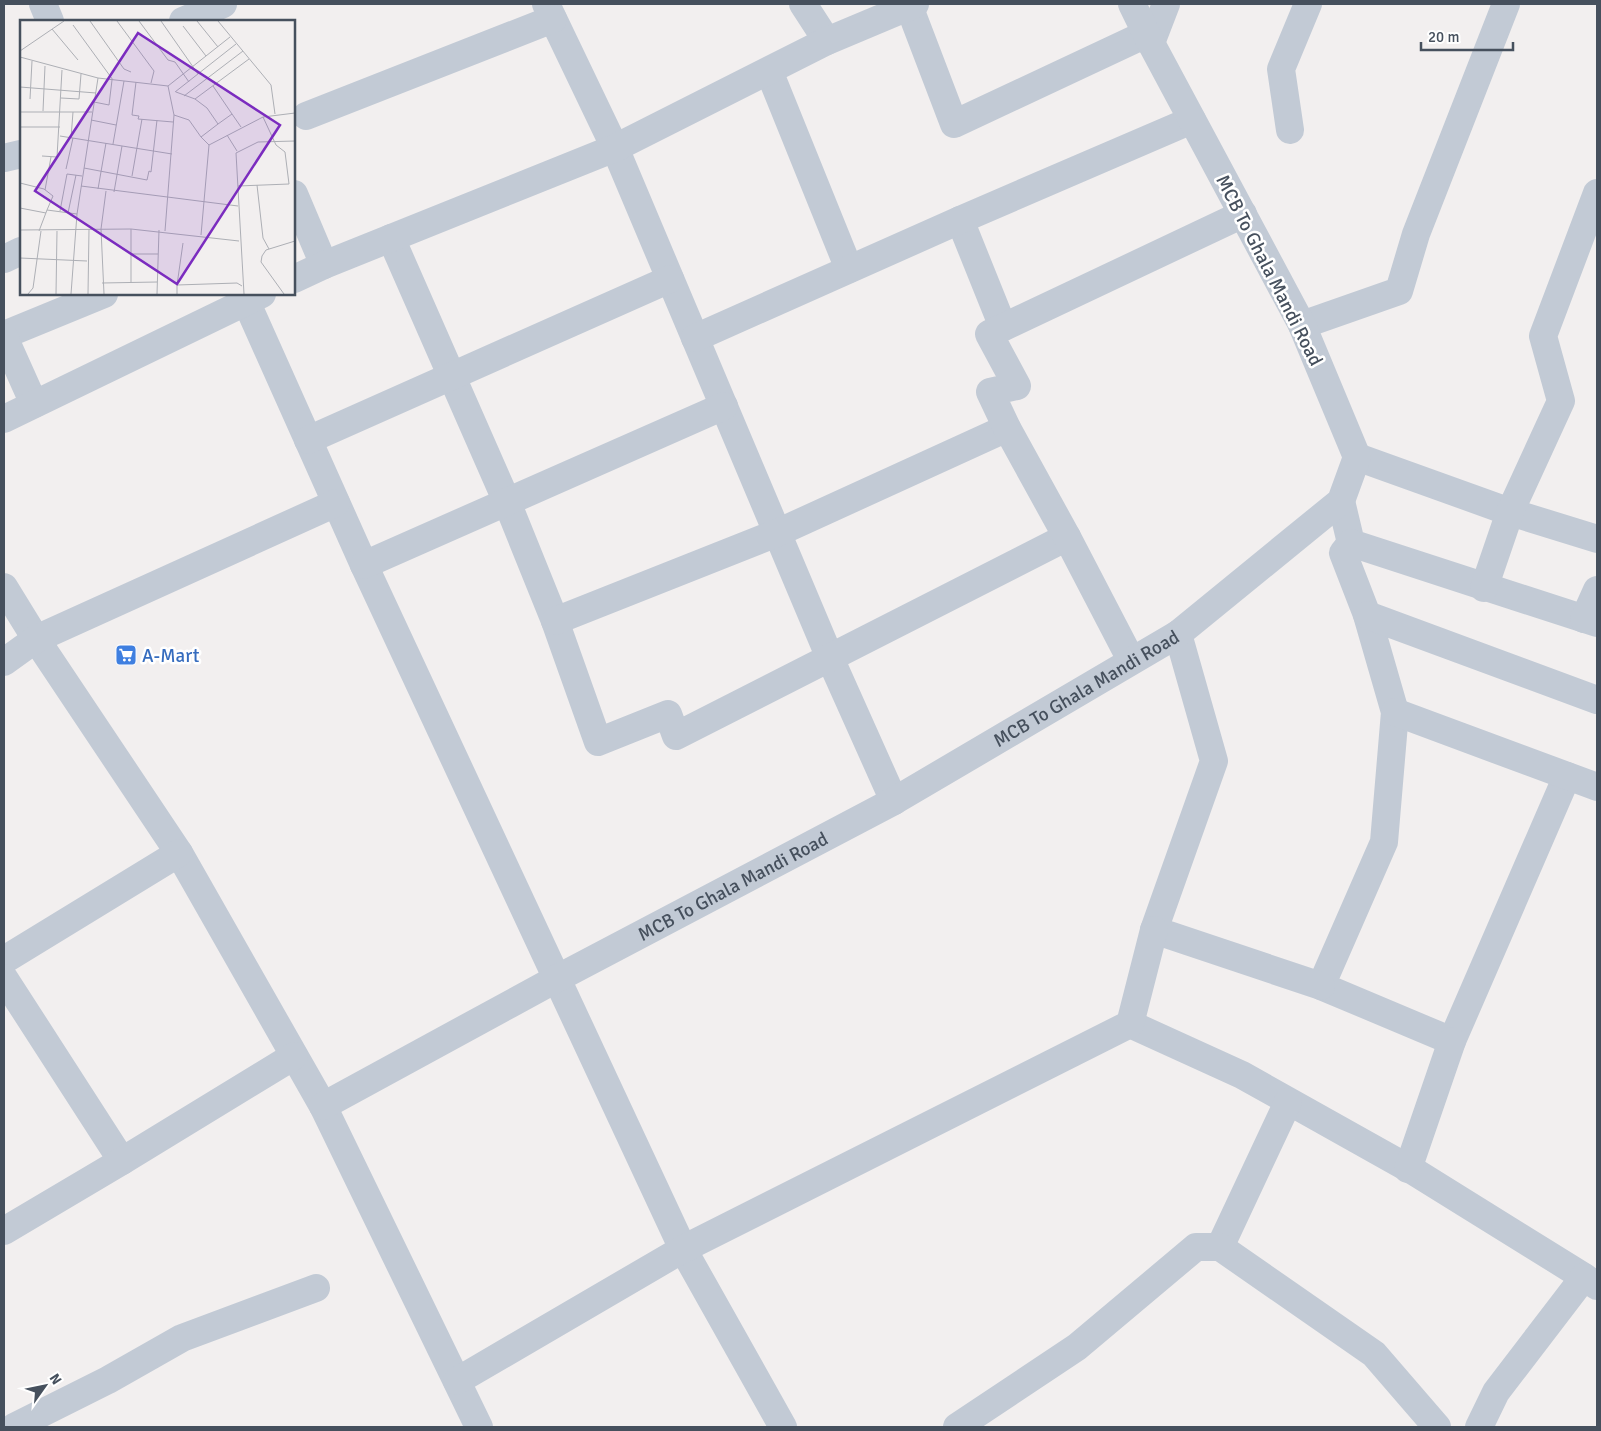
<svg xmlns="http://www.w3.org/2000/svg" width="1601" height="1431" font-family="Signika,sans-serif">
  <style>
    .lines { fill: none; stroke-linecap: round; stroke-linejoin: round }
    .minor { stroke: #c2cad5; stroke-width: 28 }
    .labels { text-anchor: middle; stroke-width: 5; stroke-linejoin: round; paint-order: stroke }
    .street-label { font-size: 19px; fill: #46505d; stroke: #fff }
    .shop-label { font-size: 19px; fill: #366cbe; stroke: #fff; text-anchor: start }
    .inset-road { fill: none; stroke: #adafb5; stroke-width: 1 }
    .view { fill: #7b2cbf; fill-opacity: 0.15; stroke: #7b2cbf; stroke-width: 2.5 }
    .inset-edge { fill: none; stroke: #46505d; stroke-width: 2.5 }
  </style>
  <rect width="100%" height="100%" fill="#f2efef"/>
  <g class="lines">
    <g class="minor">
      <path d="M43 4 50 21"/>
      <path d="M546 4 615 148 830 658 894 801"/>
      <path d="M803 4 827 41"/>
      <path d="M909 6 954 124 1146 34"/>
      <path d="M183 21 223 4"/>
      <path d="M1151 43 1166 4"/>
      <path d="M769 71 849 269"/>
      <path d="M306 116 553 19"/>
      <path d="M1290 130 1281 69 1308 4"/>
      <path d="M4 158 21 154"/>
      <path d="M294 194 324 265"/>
      <path d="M960 220 1003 327"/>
      <path d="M391 238 507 502 555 621 598 742 668 714 676 736 1067 537"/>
      <path d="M4 259 21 251"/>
      <path d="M294 279 324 265 615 148 827 41 915 4"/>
      <path d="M246 301 364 565 683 1249 783 1427"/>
      <path d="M1302 325 1399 291 1416 234 1506 4"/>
      <path d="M4 335 104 294"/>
      <path d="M4 337 34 404"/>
      <path d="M695 338 960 220 1192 120"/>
      <path d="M4 419 262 294"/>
      <path d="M308 440 670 279"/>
      <path d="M1357 457 1510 512 1597 539"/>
      <path d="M1341 501 1351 543 1597 623"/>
      <path d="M1351 543 1343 553 1367 615 1395 712 1384 842 1321 986 1452 1041 1567 776"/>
      <path d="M364 565 724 406"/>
      <path d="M4 587 36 639 179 853 323 1106 479 1427"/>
      <path d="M1484 588 1510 512 1561 401 1543 336 1597 193"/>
      <path d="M1367 615 1597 700"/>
      <path d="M1584 619 1597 590"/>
      <path d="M555 621 777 533 1007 428"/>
      <path d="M1178 634 1214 761 1154 930 1321 986"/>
      <path d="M1131 660 1067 537 1007 428 990 392 1017 386 989 334 1243 214"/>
      <path d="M4 662 36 639 336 503"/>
      <path d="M1395 712 1597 787"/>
      <path d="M4 960 179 853"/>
      <path d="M4 978 122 1161"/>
      <path d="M1130 1024 1242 1075 1415 1172 1584 1277"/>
      <path id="s1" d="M323 1106 556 979 894 801 1178 634 1341 501 1357 457 1302 325 1151 43 1132 4"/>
      <path d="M1408 1169 1452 1041"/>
      <path d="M4 1231 122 1161 294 1056"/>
      <path d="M1220 1247 1288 1102"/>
      <path d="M457 1381 683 1249 1130 1024 1154 930"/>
      <path d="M14 1427 108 1380 182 1338 316 1288"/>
      <path d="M957 1427 1077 1347 1196 1247H1220L1374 1354 1437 1427"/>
      <path d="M1479 1427 1496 1392 1584 1277 1597 1286"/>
    </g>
  </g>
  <defs>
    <g id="supermarket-square" transform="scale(1.125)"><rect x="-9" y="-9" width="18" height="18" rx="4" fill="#3f7fe0" stroke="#fff"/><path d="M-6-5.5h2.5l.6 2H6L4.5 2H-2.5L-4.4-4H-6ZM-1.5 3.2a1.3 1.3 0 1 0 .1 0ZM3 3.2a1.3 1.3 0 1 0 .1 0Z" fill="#fff"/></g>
  </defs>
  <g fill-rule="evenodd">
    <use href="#supermarket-square" x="126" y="655"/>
  </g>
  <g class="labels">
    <g class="street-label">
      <text transform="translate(1270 270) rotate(63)" y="7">MCB To Ghala Mandi Road</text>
      <text dy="7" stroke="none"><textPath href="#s1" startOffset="870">MCB To Ghala Mandi Road</textPath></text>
      <text dy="7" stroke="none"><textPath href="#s1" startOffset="465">MCB To Ghala Mandi Road</textPath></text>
    </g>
    <g class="shop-label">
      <text x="142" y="662">A-Mart</text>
    </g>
  </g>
  <g transform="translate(20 20)">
    <rect width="275" height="275" fill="#f2efef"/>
    <path class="inset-road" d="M70 1 104 49 111 52M97 1 134 51 131 63M119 1 148 40 155 42 169 62M141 1 178 54M177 1 198 27M198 1 251 65 255 94M53 5 93 60M163 6 186 36M32 9 58 40M0 31 44 1M0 37 78 58 148 66 154 95 145 211M116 62 112 95 119 96 118 99 153 102M148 66 210 17M0 67 76 73M155 72 216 24M156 72 175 79 187 88 198 104 212 94 193 66M164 76 223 31M41 78 59 79 61 54M10 79 12 41M175 79 229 39M74 82 89 85 92 60M23 91 25 46M0 92H72M212 94 221 107M154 95 169 100 181 117 198 104M71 100 96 105M0 107H40M207 115 217 131M40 116 152 134M51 118 53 92M93 124 104 61M189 125 243 97M22 136 37 137 42 50M64 148 127 160 129 151 131 152 137 100M46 149 53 118M112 156 122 99M0 163 24 169 33 176 27 190M237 165 243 218 249 229M61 166 218 186M218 166 269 164 265 132 256 125 243 97 275 93M78 169 86 123M25 170 31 137M94 172 102 126M0 188 26 193M40 191 47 154 62 156M48 193 56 155M0 210 111 209 219 221M19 211 27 190 57 194M181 215 189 125 181 117M110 234H138M0 238 67 241M82 263 137 262M111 263V209M157 265 163 223M8 274 13 268 21 211M36 274 37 211M51 274 57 194 78 58M68 274 69 209M84 274 81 209 86 171M137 274 139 210M157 274V265L217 263 222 266M224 274 216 133 238 122 275 121M264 274 241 242 242 236 246 230 275 221"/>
    <path class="view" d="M118 13 260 105 157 264 15 171Z"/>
    <rect width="275" height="275" class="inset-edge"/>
  </g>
  <rect width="1601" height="1431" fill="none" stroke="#46505d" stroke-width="10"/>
  <g transform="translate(45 1386) rotate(57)" stroke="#ffffff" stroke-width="4" paint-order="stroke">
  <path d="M0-4L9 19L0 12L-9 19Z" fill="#46505d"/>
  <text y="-8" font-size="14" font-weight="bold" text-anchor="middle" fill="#46505d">N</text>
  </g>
  <path d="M1421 42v8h92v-8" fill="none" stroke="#46505d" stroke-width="2.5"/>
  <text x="1428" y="42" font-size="15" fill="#46505d" stroke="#ffffff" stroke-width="4" paint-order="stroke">20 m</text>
</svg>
